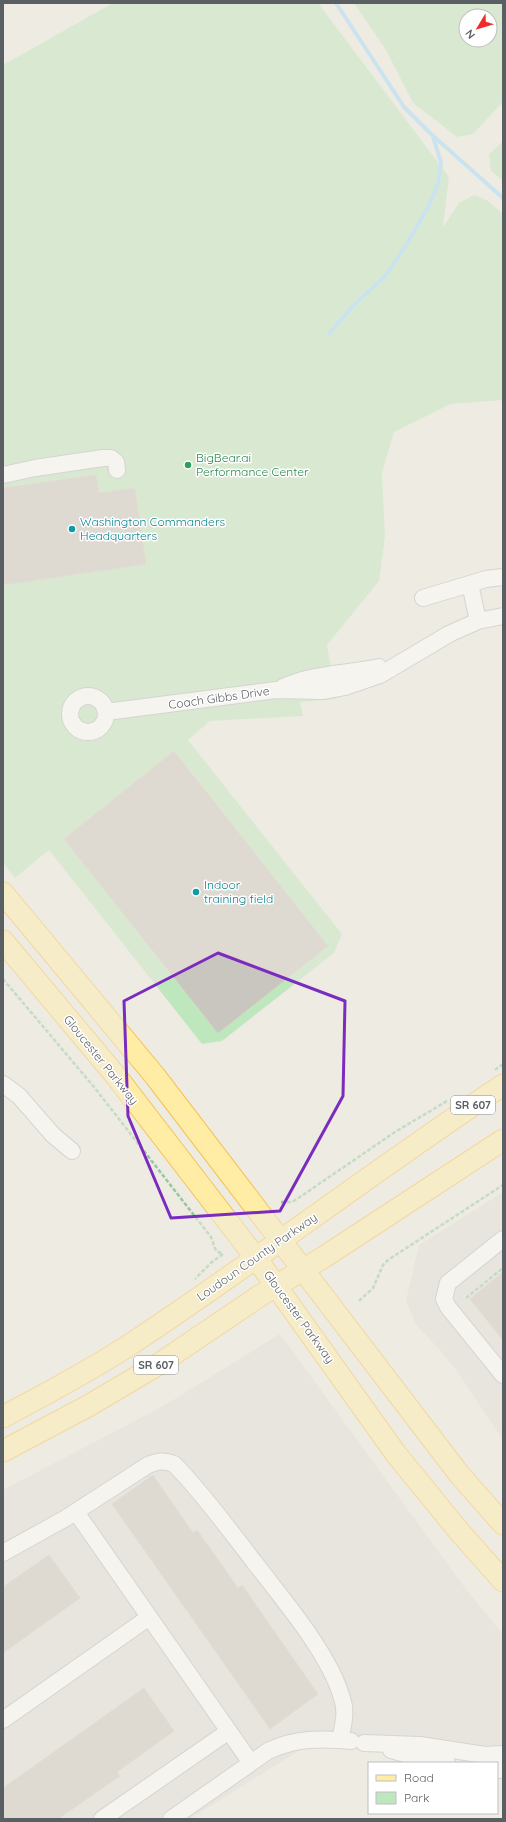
<svg xmlns="http://www.w3.org/2000/svg" width="506" height="1822" font-family="Quicksand,sans-serif">
  <style>
    .industrial { fill: #e1deda }
    .green { fill: #bfe7bd; fill-rule: evenodd }
    .lines { fill: none; stroke-linecap: round; stroke-linejoin: round }
    .stream { stroke: #a1daff; stroke-width: 4 }
    .building { fill: #c9c5bf; stroke: #d3ccc0 }
    .minor-casing { stroke: #b5b9bd; stroke-width: 18 }
    .major-casing { stroke: #f6c152; stroke-width: 23 }
    .path { stroke: #96c8a2; stroke-width: 2.5; stroke-dasharray: 4 2; stroke-linecap: butt }
    .minor { stroke: #fff; stroke-width: 16 }
    .major { stroke: #ffeda6; stroke-width: 21 }
    .marked { fill: none; stroke: #7b2cbf; stroke-width: 3; stroke-linejoin: round }
    .leisure-dot { fill: #2e9e5b; stroke: #fff; stroke-width: 1.5 }
    .culture-dot { fill: #0f9aa8; stroke: #fff; stroke-width: 1.5 }
    .labels { text-anchor: middle; stroke-width: 3; stroke-linejoin: round; paint-order: stroke }
    .shield { fill: #fff; stroke: #8c8f92; stroke-width: 1 }
    .shield-label { font-size: 11px; font-weight: bold; fill: #5a5f64 }
    .leisure-label { font-size: 12px; fill: #27864d; stroke: #fff; text-anchor: start }
    .culture-label { font-size: 12px; fill: #0d838f; stroke: #fff; text-anchor: start }
    .street-label { font-size: 12px; fill: #5a5f64; stroke: #fff }
  </style>
  <rect width="100%" height="100%" fill="#eeebe2"/>
  <path class="industrial" d="M503 1192V1440L459 1374 440 1350 416 1325 406 1300 419 1245Z
    M280 1334 468 1592 503 1634V1749L473 1756 327 1733 190 1819H3V1490L165 1405Z"/>
  <path class="green" d="M113 3H318L449 177 443 227 459 203 474 195 488 201 503 214V400L451 404 394 432 382 473 385 537 379 581 327 645 336 699 300 702 303 716 210 721 188 740 342 934 334 953 222 1041 202 1044 49 850 15 878 3 863V65Z
    M354 3H503V102L473 134 457 137 413 103 386 50ZM466 16H490V40H466Z
    M503 141V181L491 171 489 154Z"/>
  <g class="lines">
    <path class="stream" d="M336 3 404 107 431 134 503 198
      M329 334 352 307 386 275 405 247 428 207 438 184 441 162 433 137"/>
  </g>
  <path class="building" d="M96 475 99 493 135 488 146 564 3 585V488Z
    M174 751 328 946 218 1033 64 839Z
    M503 1272V1340L470 1299Z
    M153 1475 193 1533 197 1530 238 1588 242 1585 318 1694 270 1729 112 1504Z
    M49 1555 80 1598 3 1653V1587Z
    M144 1688 174 1731 117 1772 120 1776 58 1819H3V1788Z"/>
  <g class="lines">
    <g class="minor-casing">
      <path id="minor" d="M3 475 35 468 103 458H111L116 462 117 470
        M470 584 478 621
        M423 598 486 579 503 577
        M283 687C314 673 347 674 379 667
        M70 714a18 18 0 1 1 36 0a18 18 0 1 1-36 0Z
        M106 712 276 690 324 691 345 687 380 675 449 634 478 621 503 616
        M3 1084 19 1096 53 1135 72 1151
        M503 1239 448 1283 444 1299 448 1307 503 1375
        M76 1512 251 1763
        M3 1553 66 1518 148 1465C158 1461 164 1460 174 1464 202 1492 230 1531 255 1563 284 1601 329 1653 342 1698 347 1712 343 1726 340 1740
        M3 1720 148 1618
        M364 1743 420 1745 485 1755 503 1754
        M391 1750 427 1760 447 1763
        M497 1770H503
        M102 1819 229 1731
        M171 1819 268 1751C295 1738 321 1738 351 1741"/>
    </g>
    <g class="major-casing">
      <path id="major" d="M3 893 155 1076 459 1474 503 1524
        M3 941 116 1076 256 1258 396 1454 458 1530 503 1581
        M3 1417C47 1393 92 1370 134 1342 259 1259 378 1168 503 1085
        M3 1451 88 1406 159 1364 261 1295 324 1257 503 1140"/>
    </g>
    <path class="path" d="M3 979 94 1087 211 1237 216 1251 223 1254 212 1262 195 1279
      M495 1070 503 1064
      M281 1202H292L300 1197 395 1132 447 1101
      M466 1298 503 1268
      M359 1301 373 1288 383 1265 388 1260 503 1185"/>
    <use href="#minor" class="minor"/>
    <use href="#major" class="major"/>
  </g>
  <path d="M0 0H506V1822H0ZM218 953 345 1001 343 1096 280 1211 171 1218 128 1116 124 1001Z" fill="#eeebe2" fill-opacity=".55" fill-rule="evenodd"/>
  <path class="marked" d="M218 953 345 1001 343 1096 280 1211 171 1218 128 1116 124 1001Z"/>
  <circle class="leisure-dot" cx="188" cy="465" r="4"/>
  <g class="culture-dot">
    <circle cx="72" cy="529" r="4"/>
    <circle cx="196" cy="892" r="4"/>
  </g>
  <g class="labels">
    <g class="shield">
      <rect x="451" y="1096" width="44" height="18" rx="3"/>
      <rect x="134" y="1356" width="44" height="18" rx="3"/>
    </g>
    <g class="shield-label">
      <text x="473" y="1109">SR 607</text>
      <text x="156" y="1369">SR 607</text>
    </g>
    <g class="leisure-label">
      <text x="196" y="462">BigBear.ai<tspan x="196" dy="14">Performance Center</tspan></text>
    </g>
    <g class="culture-label">
      <text x="80" y="526">Washington Commanders<tspan x="80" dy="14">Headquarters</tspan></text>
      <text x="204" y="889">Indoor<tspan x="204" dy="14">training field</tspan></text>
    </g>
    <g class="street-label">
      <text transform="translate(219 698) rotate(-8)" y="4">Coach Gibbs Drive</text>
      <text transform="translate(101 1060) rotate(51)" y="4">Gloucester Parkway</text>
      <text transform="translate(257 1257) rotate(-35)" y="4">Loudoun County Parkway</text>
      <text transform="translate(299 1317) rotate(54)" y="4">Gloucester Parkway</text>
    </g>
  </g>
  <rect width="506" height="1822" fill="none" stroke="#5a5f64" stroke-width="8"/>
  <rect x="368" y="1762" width="130" height="52" fill="#ffffff" stroke="#bdbfc1"/>
  <rect x="376" y="1775" width="20" height="6" fill="#ffeda6" stroke="#bdbfc1"/>
  <text x="404" y="1782" font-size="12" fill="#5a5f64">Road</text>
  <rect x="376" y="1792" width="20" height="12" fill="#bfe7bd" stroke="#bdbfc1"/>
  <text x="404" y="1802" font-size="12" fill="#5a5f64">Park</text>
  <g transform="translate(478 28) rotate(232)"><circle r="19" fill="#ffffff" stroke="#bdbfc1"/>
  <path d="M0-3L7 15L0 10L-7 15Z" fill="#ef2d26"/>
  <text y="-6" font-size="11" font-weight="bold" text-anchor="middle" fill="#5a5f64">N</text>
  </g>
</svg>
